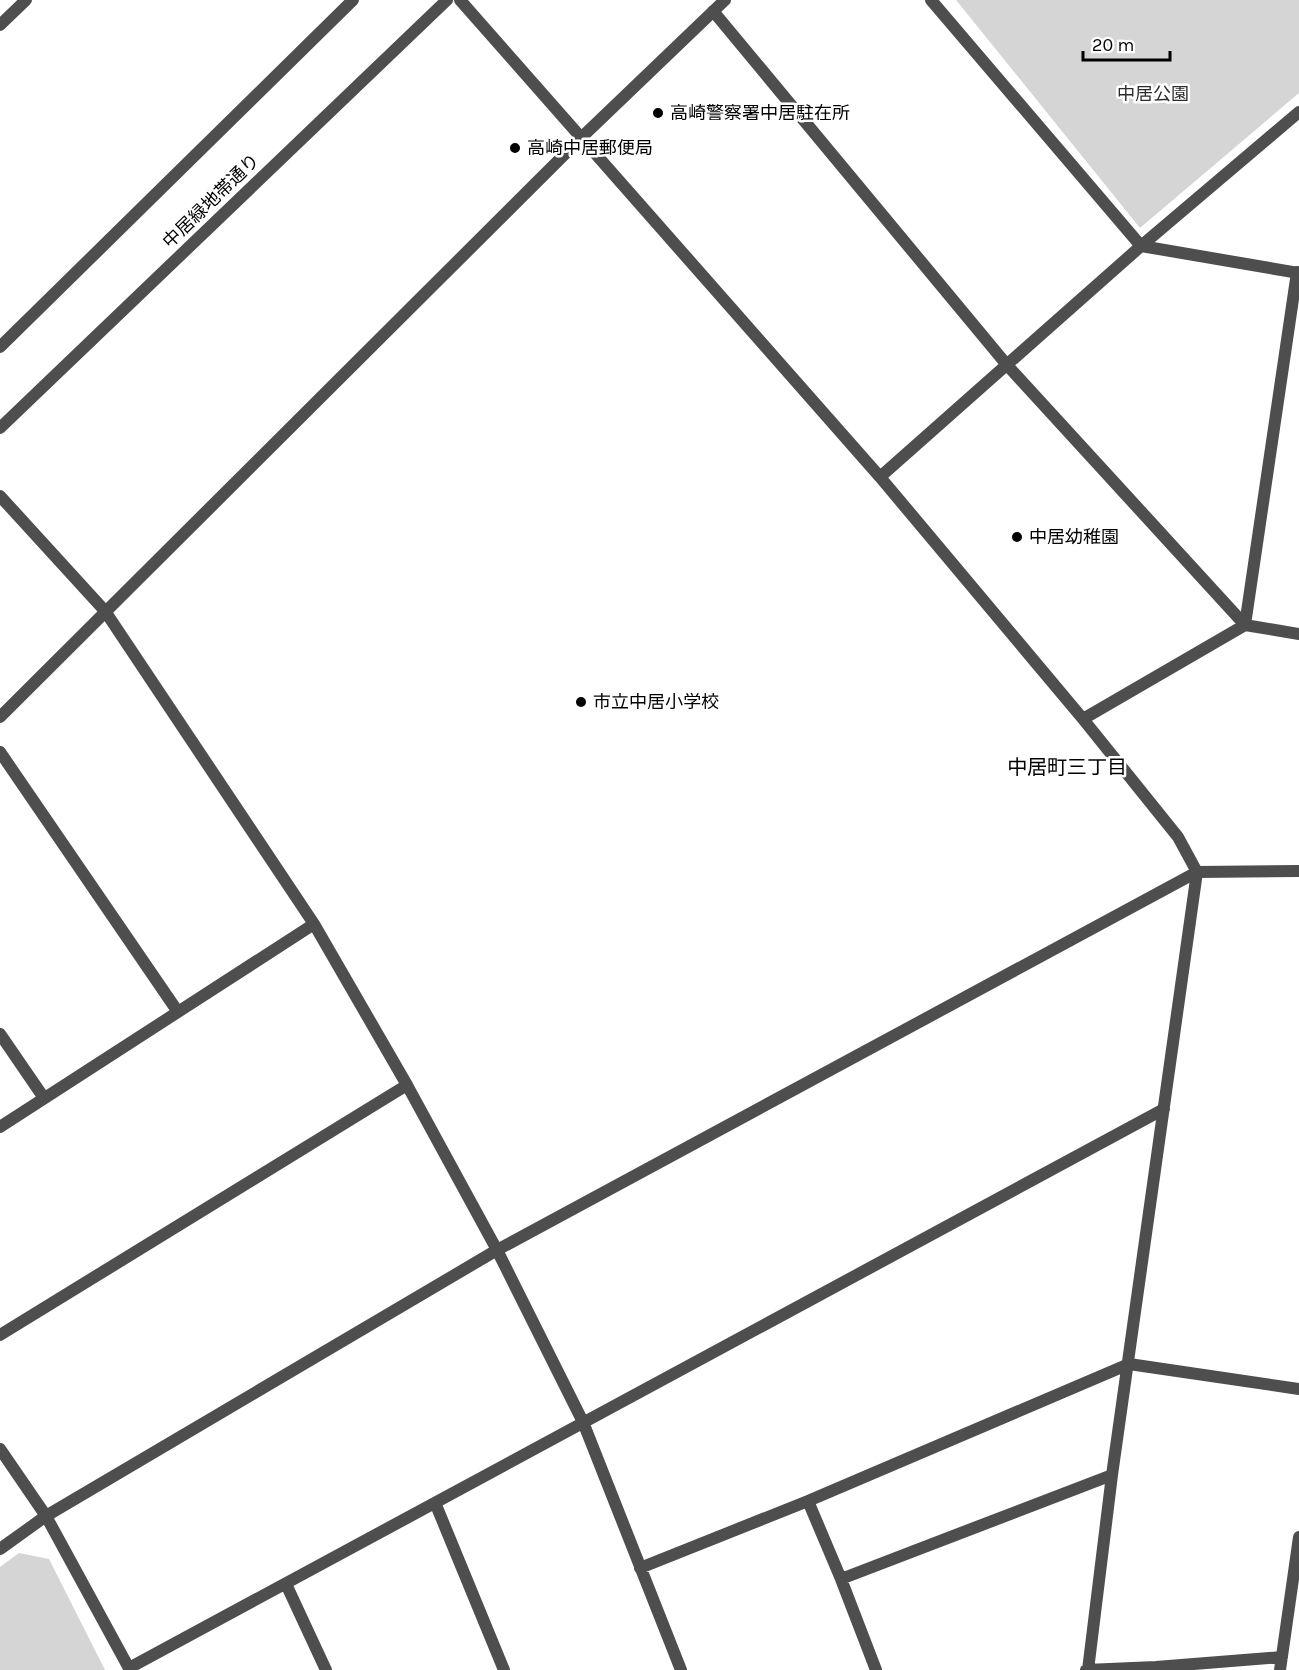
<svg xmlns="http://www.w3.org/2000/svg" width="1299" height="1670" font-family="Karla,'Noto Sans JP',sans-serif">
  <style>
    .green { fill: #d5d5d5 }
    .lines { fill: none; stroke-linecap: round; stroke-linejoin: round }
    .minor { stroke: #4e4e4e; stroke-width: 12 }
    .tertiary { stroke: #4e4e4e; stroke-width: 12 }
    .poi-dot { fill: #000; stroke: #fff; stroke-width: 2 }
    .labels { text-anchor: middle; stroke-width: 5; stroke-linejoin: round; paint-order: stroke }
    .park-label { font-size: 18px; fill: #2c2c2c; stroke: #fff }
    .poi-label { font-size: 18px; fill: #000; stroke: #fff; text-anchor: start }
    .street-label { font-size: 18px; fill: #000; stroke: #fff }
    .neighbourhood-label { font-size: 20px; fill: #000; stroke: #fff }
  </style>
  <rect width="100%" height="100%" fill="#fff"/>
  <path class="green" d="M956 0H1299V93L1140 228Z
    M19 1553 49 1559 105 1670H0V1567Z"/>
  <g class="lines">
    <path class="minor" d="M460 0 880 477 1083 719 1178 837 1197 872 1112 1475 1088 1670
      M931 0 1141 246 1299 273
      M713 11 1007 365 1245 625 1299 634
      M0 25 26 0
      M880 477 1141 246 1299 112
      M0 496 105 611 314 924 407 1085 497 1250 583 1422 681 1670
      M0 717 582 137 725 0
      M1083 719 1245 625 1297 272
      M0 752 178 1012
      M0 1034 44 1098
      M0 1127 314 924
      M0 1335 407 1085
      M0 1449 46 1516 130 1670
      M808 1501 841 1579 876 1670
      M436 1505 504 1670
      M640 1568 808 1501 1129 1364 1299 1389
      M841 1579 1112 1475
      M286 1584 326 1670
      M129 1668C475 1483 819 1295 1164 1109
      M1086 1670 1156 1667 1282 1657
      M1280 1670 1299 1537"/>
    <path class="tertiary" d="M0 347 353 0
      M0 428 447 0
      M0 1549 46 1516 497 1250 1197 872 1299 871"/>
  </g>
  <g class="poi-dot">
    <circle cx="658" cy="113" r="6"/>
    <circle cx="515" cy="148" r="6"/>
    <circle cx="1017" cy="537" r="6"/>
    <circle cx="581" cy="702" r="6"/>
  </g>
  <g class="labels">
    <g class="park-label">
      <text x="1153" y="100">中居公園</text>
    </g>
    <g class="poi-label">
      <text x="670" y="119">高崎警察署中居駐在所</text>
      <text x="527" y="154">高崎中居郵便局</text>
      <text x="1029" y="543">中居幼稚園</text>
      <text x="593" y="708">市立中居小学校</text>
    </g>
    <g class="street-label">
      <text transform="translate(211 201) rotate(-44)" y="6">中居緑地帯通り</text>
    </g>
    <g class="neighbourhood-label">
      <text x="1067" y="774">中居町三丁目</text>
    </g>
  </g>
  <path d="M1083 51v9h87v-9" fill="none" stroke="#000000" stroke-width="3"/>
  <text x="1092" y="51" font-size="18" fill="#000000" stroke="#ffffff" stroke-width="4.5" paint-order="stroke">20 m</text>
</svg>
